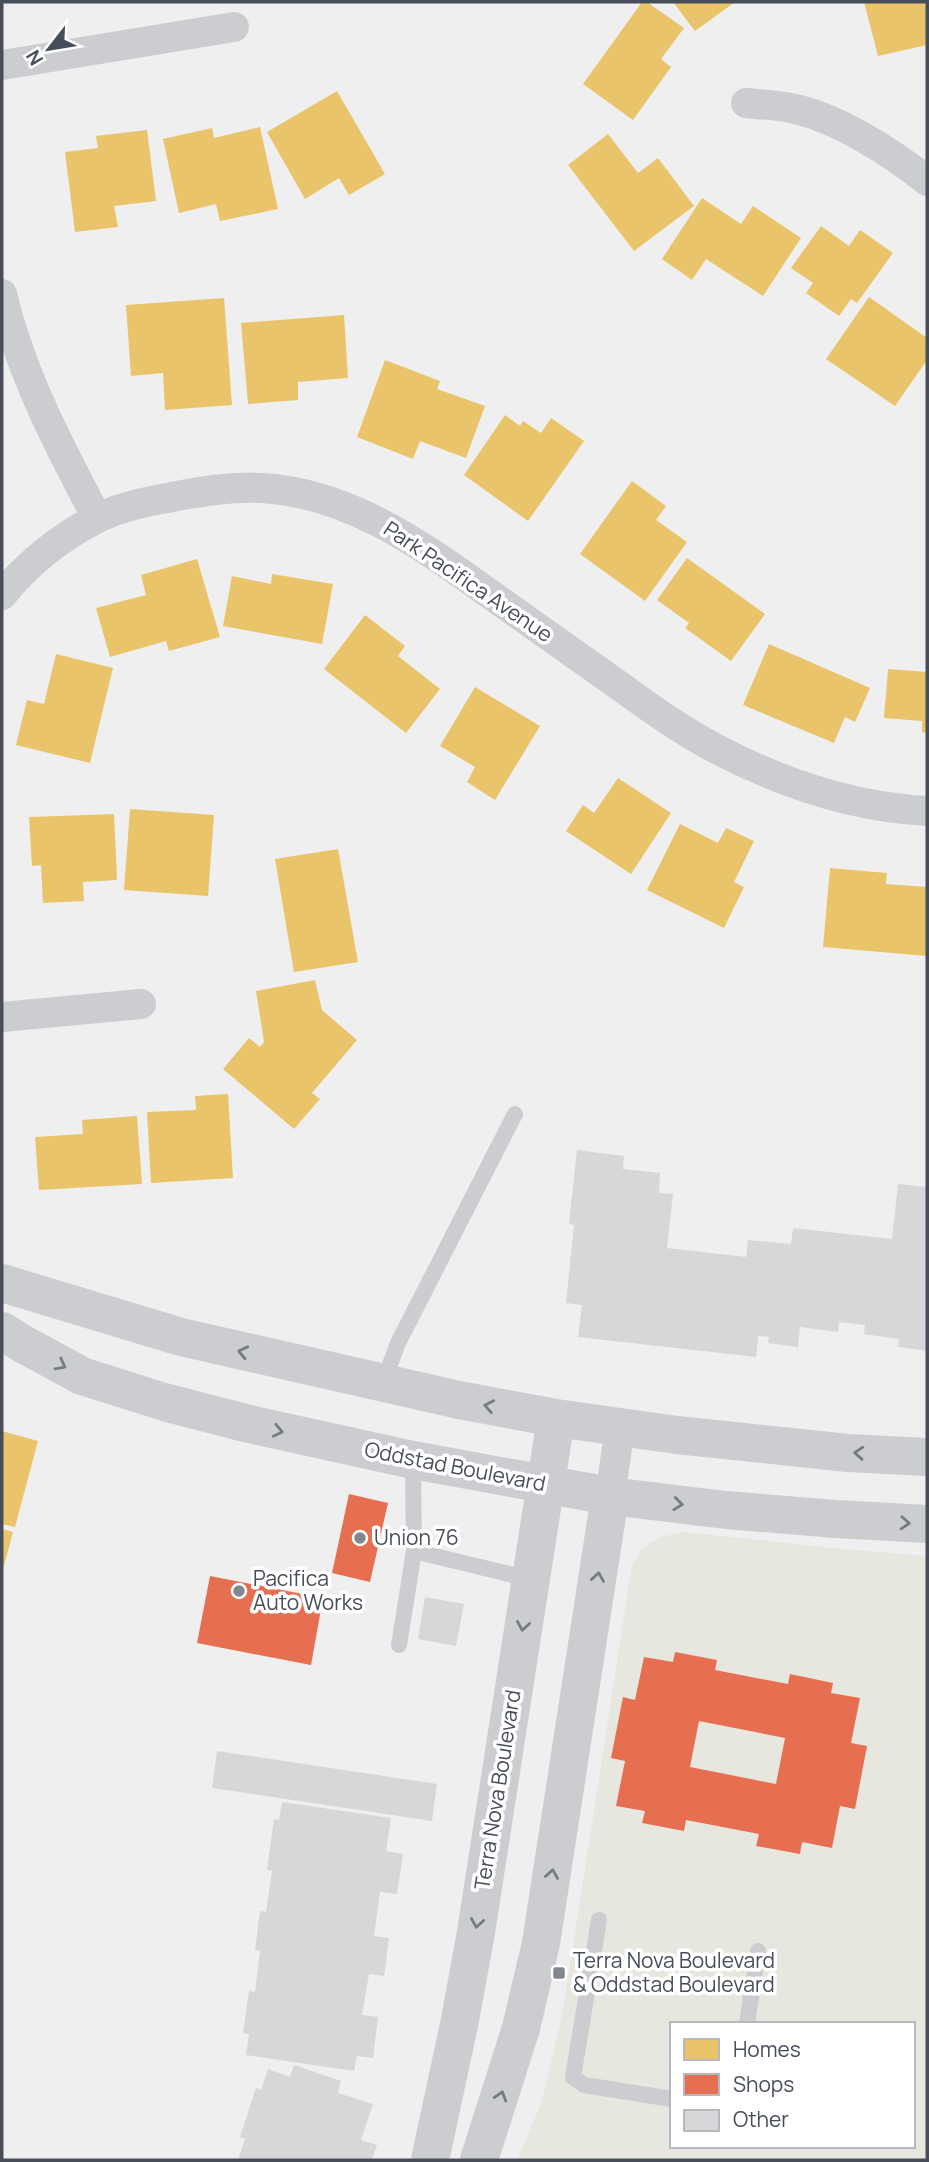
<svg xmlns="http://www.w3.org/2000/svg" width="929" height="2162" font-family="Manrope,sans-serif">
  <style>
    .commercial { fill: #e7e7df; fill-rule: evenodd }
    .homes { fill: #e9c46a }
    .shops { fill: #e76f51; fill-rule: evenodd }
    .building { fill: #d7d7d9 }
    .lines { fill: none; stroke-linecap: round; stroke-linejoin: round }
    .service { stroke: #cbcdd0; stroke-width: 16 }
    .minor { stroke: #cbcdd0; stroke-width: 30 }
    .tertiary { stroke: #cbcdd0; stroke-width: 38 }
    .oneway { stroke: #767a83 }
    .poi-dot { fill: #82868e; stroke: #fff; stroke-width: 2.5 }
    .labels { text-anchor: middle; stroke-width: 7; stroke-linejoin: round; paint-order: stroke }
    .street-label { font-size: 21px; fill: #484e59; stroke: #fff }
    .poi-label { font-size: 21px; fill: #484e59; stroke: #fff; text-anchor: start }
  </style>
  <rect width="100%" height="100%" fill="#efefef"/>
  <path class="commercial" d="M685 1532 833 1548 927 1556V2160H517L542 2102 563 2010 632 1565 642 1548 660 1537ZM672 2024H913V2146H672Z"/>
  <path class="homes" d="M642 2H647L684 28 661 59 671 67 633 120 583 84Z
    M673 2H735L695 31Z
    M864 2H927V45L878 56Z
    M337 91 385 174 349 195 339 178 305 199 267 132Z
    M260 127 278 209 220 221 216 204 179 213 163 139 212 128 214 138Z
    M147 130 156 201 114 206 118 227 75 232 65 152 98 148 96 136Z
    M608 134 638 173 658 158 694 206 634 251 568 165Z
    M702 198 741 224 753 206 801 238 763 296 706 259 692 280 662 259Z
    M821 226 849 246 860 230 893 253 857 303 851 299 839 316 806 293 813 283 791 268Z
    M869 297 927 338V360L895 406 826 359Z
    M224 298 232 405 165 410 163 373 131 376 126 305Z
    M344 315 348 378 298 382V400L248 404 241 323Z
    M385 360 440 381 437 389 485 406 466 458 420 441 413 459 357 437Z
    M505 415 520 426 523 421 541 433 551 418 584 441 528 521 464 475Z
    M632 481 666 506 656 520 687 542 645 601 580 554Z
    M687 558 765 614 731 661 685 628 689 623 657 600Z
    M197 559 220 637 169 651 166 641 110 657 96 608 146 595 141 575Z
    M272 574 333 584 322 644 223 626 232 576 271 584Z
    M365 615 405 646 398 656 440 689 406 733 324 669Z
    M769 644 870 688 855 722 845 717 834 743 743 705Z
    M56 654 113 668 90 763 16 745 27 700 44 704Z
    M888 669 927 672V733L922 732V721L884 718Z
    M475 687 540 726 495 800 467 782 475 767 440 746Z
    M618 778 671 813 631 874 566 831 583 805 594 813Z
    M130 809 214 815 208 896 124 890Z
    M114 814 117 880 83 882 84 901 43 903 41 865 32 866 29 817Z
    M680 824 718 843 726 828 754 841 734 882 744 887 724 928 647 890Z
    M338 849 358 962 294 972 275 859Z
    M830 868 887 873 886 884 927 887V956L823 947Z
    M315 980 322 1010 357 1040 312 1093 320 1099 294 1129 223 1069 249 1038 260 1047 264 1042 256 991Z
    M228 1094 233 1178 151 1183 147 1112 196 1110 195 1096Z
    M137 1116 142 1184 39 1190 35 1137 83 1134 82 1120Z
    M2 1431 38 1441 15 1527 2 1524Z
    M2 1529 13 1532 3 1569H2Z"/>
  <path class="shops" d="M349 1494 388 1503 370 1582 332 1573Z
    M210 1576 323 1598 311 1665 197 1643Z
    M675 1652 717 1660 715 1670 788 1684 790 1674 833 1683 831 1693 860 1698 851 1743 867 1746 855 1809 840 1806 832 1848 802 1842 800 1854 756 1846 759 1834 686 1820 684 1831 642 1823 645 1811 616 1806 625 1761 611 1758 623 1697 635 1700 644 1657 673 1662ZM699 1721 785 1738 776 1784 690 1767Z"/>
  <path class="building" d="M577 1150 624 1156 623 1169 660 1173 659 1193 673 1194 667 1248 746 1257 748 1240 791 1244 793 1228 892 1239 898 1184 927 1187V1351L898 1347 899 1339 864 1334 865 1325 839 1322 838 1332 800 1327 798 1347 768 1343 769 1337 758 1336 756 1357 578 1337 582 1305 566 1303 574 1225 569 1224Z
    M425 1597 464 1604 456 1646 418 1639Z
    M217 1751 437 1784 432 1821 212 1788Z
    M282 1802 391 1818 386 1851 403 1854 397 1894 380 1892 374 1936 389 1938 384 1976 369 1974 362 2015 378 2017 373 2058 357 2056 354 2071 246 2055 249 2034 243 2033 249 1991 255 1992 260 1951 255 1950 260 1911 266 1912 272 1871 267 1870 274 1819 279 1820Z
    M294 2065 341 2081 338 2093 373 2104 361 2140 377 2145 372 2160H238L245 2139 240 2137 256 2088 261 2090 268 2069 290 2077Z"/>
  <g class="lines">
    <path class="service" d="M383 1383 398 1343 515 1114
      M413 1460 414 1551 530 1579
      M399 1645 414 1551
      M599 1920 573 2077 584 2085 672 2099
      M747 2024 758 1951"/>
    <path class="minor" d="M2 65 234 27
      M746 103C762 105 779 105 795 109 837 118 893 153 927 181
      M2 294C21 374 59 446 97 518
      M2 595C27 564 61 537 96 519 117 508 144 502 167 498 197 492 231 486 262 488 346 493 414 540 480 587 525 619 569 650 614 682 645 704 677 728 711 746 778 782 851 807 927 811
      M2 1017 141 1004
      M610 1496 620 1428"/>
    <path class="tertiary" d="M2 1283 181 1337 459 1400 556 1418 677 1435 848 1453 927 1457
      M2 1331 23 1344 82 1376 164 1402 249 1424 413 1460 610 1496 726 1510 836 1519 927 1524
      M430 2160 460 2020 476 1932 556 1418
      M479 2160 521 2028 541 1943 610 1496"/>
  </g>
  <defs><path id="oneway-chevron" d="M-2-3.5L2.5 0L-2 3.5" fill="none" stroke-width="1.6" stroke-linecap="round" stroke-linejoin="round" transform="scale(1.75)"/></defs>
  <g class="oneway">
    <use href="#oneway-chevron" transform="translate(243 1352) rotate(-167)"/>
    <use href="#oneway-chevron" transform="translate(61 1365) rotate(28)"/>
    <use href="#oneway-chevron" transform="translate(489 1406) rotate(-169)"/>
    <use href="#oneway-chevron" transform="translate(278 1431) rotate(12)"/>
    <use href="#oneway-chevron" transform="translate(859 1453) rotate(-176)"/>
    <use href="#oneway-chevron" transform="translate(678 1504) rotate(7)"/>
    <use href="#oneway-chevron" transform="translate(905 1523) rotate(3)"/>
    <use href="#oneway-chevron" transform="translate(598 1577) rotate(-81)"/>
    <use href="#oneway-chevron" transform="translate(523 1626) rotate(99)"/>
    <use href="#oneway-chevron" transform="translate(552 1874) rotate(-81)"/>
    <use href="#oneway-chevron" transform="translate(477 1923) rotate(99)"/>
    <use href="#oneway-chevron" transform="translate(501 2096) rotate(-73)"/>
  </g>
  <g class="poi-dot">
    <circle cx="360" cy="1538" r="7"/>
    <circle cx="239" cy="1591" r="7"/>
    <rect x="552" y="1966" width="14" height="14" rx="3.5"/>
  </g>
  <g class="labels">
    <g class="street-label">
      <text transform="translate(468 582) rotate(34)" y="7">Park Pacifica Avenue</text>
      <text transform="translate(455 1467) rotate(11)" y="7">Oddstad Boulevard</text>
      <text transform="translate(498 1790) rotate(-81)" y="7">Terra Nova Boulevard</text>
    </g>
    <g class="poi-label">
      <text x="374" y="1545">Union 76</text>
      <text x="253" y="1586">Pacifica<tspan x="253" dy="24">Auto Works</tspan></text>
      <text x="573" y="1968">Terra Nova Boulevard<tspan x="573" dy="24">&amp; Oddstad Boulevard</tspan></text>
    </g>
  </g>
  <rect width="929" height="2162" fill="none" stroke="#484e59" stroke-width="7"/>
  <rect x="670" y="2022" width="245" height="126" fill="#ffffff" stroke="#b6b8bd" stroke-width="2"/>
  <rect x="684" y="2039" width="35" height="21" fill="#e9c46a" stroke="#b6b8bd" stroke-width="2"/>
  <text x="733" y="2057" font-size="21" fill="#484e59">Homes</text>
  <rect x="684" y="2074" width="35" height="21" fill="#e76f51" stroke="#b6b8bd" stroke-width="2"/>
  <text x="733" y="2092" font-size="21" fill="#484e59">Shops</text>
  <rect x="684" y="2110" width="35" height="21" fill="#d7d7d9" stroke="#b6b8bd" stroke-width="2"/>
  <text x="733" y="2127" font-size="21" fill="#484e59">Other</text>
  <g transform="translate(49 49) rotate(239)" stroke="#ffffff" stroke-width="5" paint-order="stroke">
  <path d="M0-5L12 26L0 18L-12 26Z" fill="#484e59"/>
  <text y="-10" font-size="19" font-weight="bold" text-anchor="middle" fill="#484e59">N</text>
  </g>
</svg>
